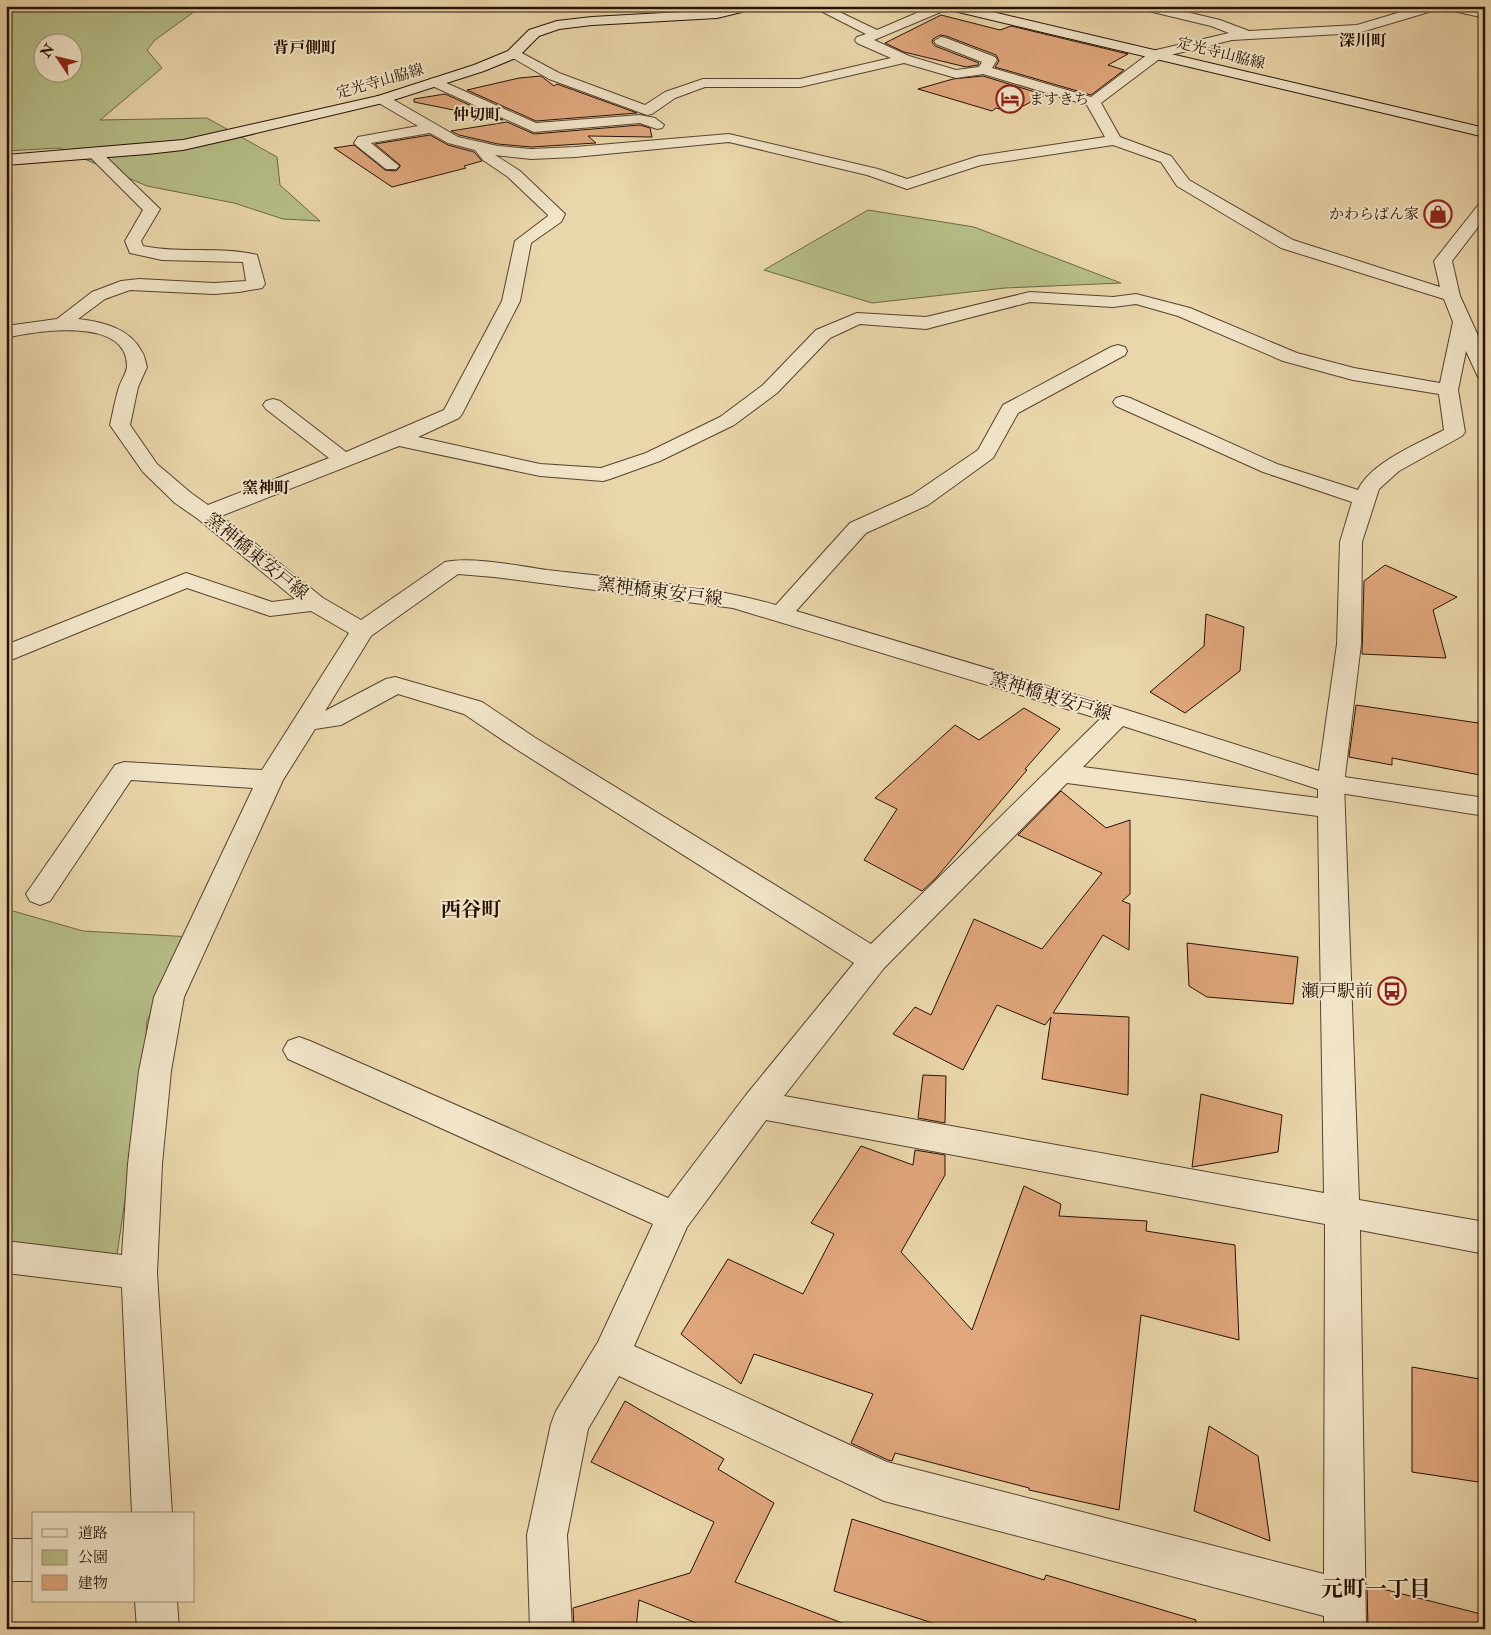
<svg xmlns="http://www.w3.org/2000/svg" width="1491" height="1635" font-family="'IM FELL Double Pica','Noto Serif JP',serif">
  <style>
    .green { fill: #b6be88; stroke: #6e6746; fill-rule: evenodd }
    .building { fill: #e0a67c; stroke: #261003 }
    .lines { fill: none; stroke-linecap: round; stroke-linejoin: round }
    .minor-casing { stroke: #57422d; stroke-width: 2 }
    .tertiary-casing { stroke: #57422d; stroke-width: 2 }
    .secondary-casing { stroke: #261003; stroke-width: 2 }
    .minor { fill: #f1e4c8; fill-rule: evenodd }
    .tertiary { fill: #f1e4c8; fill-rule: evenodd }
    .secondary { fill: #f1e4c8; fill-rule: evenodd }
    .labels { text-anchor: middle; stroke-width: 4; stroke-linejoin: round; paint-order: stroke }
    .far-street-label { font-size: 15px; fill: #261003; stroke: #f1e4c8 }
    .far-poi-label { font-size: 15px; fill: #261003; stroke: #f1e4c8; text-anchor: start }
    .far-quarter-label { font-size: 16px; font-weight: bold; fill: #261003; stroke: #f1e4c8 }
    .street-label { font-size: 18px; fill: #261003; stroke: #f1e4c8 }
    .poi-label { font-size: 18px; fill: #261003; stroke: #f1e4c8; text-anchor: end }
    .quarter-label { font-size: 20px; font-weight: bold; fill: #261003; stroke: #f1e4c8 }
    .near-neighbourhood-label { font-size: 22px; font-weight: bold; fill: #261003; stroke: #f1e4c8 }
  </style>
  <rect width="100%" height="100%" fill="#e9d6aa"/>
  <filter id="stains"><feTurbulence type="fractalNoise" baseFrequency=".004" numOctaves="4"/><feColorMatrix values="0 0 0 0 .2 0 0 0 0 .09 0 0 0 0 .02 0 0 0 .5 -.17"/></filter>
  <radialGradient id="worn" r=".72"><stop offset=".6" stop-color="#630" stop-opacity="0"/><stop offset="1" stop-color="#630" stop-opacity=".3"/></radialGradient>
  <path class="green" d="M6 6H121L141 10 148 6H202L155 40 147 50 162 68 100 120 207 118 277 157 280 185 320 221 283 219 234 203 147 186 59 148 6 151ZM42 42H72V72H42Z
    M868 210 974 227 1121 283 1005 288 872 303 764 270Z
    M6 909 83 931 192 937 165 981 147 1021 143 1078 117 1254 42 1248 6 1242Z"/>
  <path class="building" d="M941 15 1000 30 1011 26 1128 54 1108 65 1124 70 1091 95 995 67 999 61 996 55 946 36 940 35 933 39 932 42 935 46 979 63 978 65 966 67 904 52 885 43Z
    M541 76 554 86 557 84 637 113 536 121 467 90 519 78Z
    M983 76 1045 95 1011 112 996 108 992 111 918 89 953 79Z
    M445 94 503 120 414 102V99Z
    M507 122 534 134 640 125 650 128 652 137 588 136 596 143 531 147 498 144 459 135 451 131Z
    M430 135 448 145 474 152 482 161 464 166 466 168 392 187 334 148 354 145 385 170 396 171 400 167V165L375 144Z
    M1385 565 1457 597 1433 610 1446 658 1362 654 1364 581Z
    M1206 614 1244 627 1240 671 1185 713 1150 692 1204 646Z
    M1356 705 1485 724V776L1392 758V765L1349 757Z
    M1024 708 1060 729 1025 769 1027 770 936 878 922 891 864 860 897 809 875 798 955 725 979 740Z
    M1061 791 1106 828 1130 820V894L1122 901 1130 904 1129 950 1103 935 1053 1013 1129 1017 1128 1095 1042 1079 1051 1017 1045 1025 997 1005 963 1070 893 1034 915 1007 931 1015 974 919 1042 949 1102 873 1018 835Z
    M1187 943 1298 957 1293 1004 1207 997 1189 986Z
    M923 1075 946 1076 945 1123 918 1118Z
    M1201 1094 1282 1115 1278 1152 1192 1167Z
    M861 1146 913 1165 915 1150 945 1155V1175L901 1252 972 1330 1024 1186 1061 1204 1059 1216 1147 1221 1146 1231 1235 1245 1239 1340 1141 1315 1119 1510 1029 1490V1488L895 1453 892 1461 888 1460 851 1443 873 1394 754 1354 741 1384 681 1334 728 1259 803 1294 834 1234 811 1223Z
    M1412 1367 1485 1380V1483L1412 1472Z
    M625 1401 724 1459 718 1469 774 1503 735 1582 850 1626 849 1629H711L639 1600 636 1629H574L573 1608 690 1573 714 1522 591 1462Z
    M1209 1426 1258 1456 1270 1541 1194 1511Z
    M852 1519 1044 1580 1046 1575 1196 1620 1195 1629H951L834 1591Z
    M1367 1585 1485 1615V1629H1368Z"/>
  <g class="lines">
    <g class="minor-casing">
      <path id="minor" d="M811 6H827L877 30 933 6H950L948 9 874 40 909 56 956 70 979 67 982 62 936 44 934 41 941 37 946 38 995 57 997 60 992 68 1091 97 1152 51 1229 33 1211 26 1140 9 1138 6H1161L1220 20 1249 31 1357 25 1421 6H1441L1439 9 1358 33 1232 40 1162 57 1101 103 1120 137 1171 156 1189 180 1293 240 1440 287 1434 261 1479 204 1485 202V218L1452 261 1460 296 1485 351V379L1478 377 1466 351 1458 390 1465 432 1462 436 1399 471 1379 489 1362 542 1361 644 1344 784 1359 1200 1485 1222V1254L1360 1230 1366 1629H1324V1616L884 1501 619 1376 588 1429 567 1535 572 1629H530L527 1535 551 1424 556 1411 598 1342 653 1224 288 1059 283 1050 288 1041 299 1037 310 1041 668 1198 746 1095 854 963 516 749 464 714 398 694 341 725 315 729 283 780 184 997 171 1071 162 1164 157 1273 172 1514H132L122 1287 6 1273V1241L122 1255 128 1164 139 1071 154 997 253 788 131 780 50 901 40 905 30 901 26 894 115 765 124 762 262 770 349 633 311 611 270 616 187 588 6 662V645L186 573 272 602 295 599 198 519 175 503 143 472 110 425C113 412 115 400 119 387 121 381 127 372 127 366 127 316 35 331 6 338V326L57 319 92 292 121 281 139 279 214 283 246 281 243 262 162 260 130 253 125 241 143 210 86 153 89 150H99L160 209 141 241 143 246C181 254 220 246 257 255L265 284 262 288 239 292 214 294 130 290 105 299 78 319C103 322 130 328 142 352 145 356 145 362 147 367L138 387 130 425 157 464 191 493 208 505 329 458 266 409 263 405 266 401 273 399 280 401 346 452 444 410 502 301 515 241 548 216V215L508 177 483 160 475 150 448 143 430 133 371 143 399 166 396 169H386L357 146 354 143 358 137 418 126 377 102 375 99 377 96H387L458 137 498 146 531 149 575 147 729 134 878 169 907 179 979 156 1105 137 1087 105 983 74 956 78 904 63 800 87H705L675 98 652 114 647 115 549 79 506 54 513 50 518 51 559 73 645 105 665 92 703 79H800L891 58 857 43 855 40 857 37 866 34ZM729 142 867 175 907 189 981 165 1113 145 1161 162 1177 186 1281 248 1444 299 1453 322 1440 383 1354 368 1297 353 1190 308 1136 294 1113 297 1030 292 926 317 857 313 816 330 763 385 720 417 646 453 601 468 540 464 418 437 459 418 462 414 520 301 531 243 561 222 565 214 520 171 495 155 531 159 575 157ZM1030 302 1113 307 1136 304 1178 316 1283 361 1353 380 1439 394 1444 430C1419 443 1370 463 1358 490L1277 464 1130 398 1123 396 1116 398 1113 402 1116 406 1263 472 1352 502 1340 542 1337 644 1319 771 1127 710 796 611 866 533 928 505 993 458 1018 413 1125 355 1127 351 1125 347 1118 345 1111 347 1003 405 978 450 912 495 850 523 776 605C703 584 622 579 547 570 519 566 471 556 445 562L361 620 323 598 221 516 399 446 540 476 603 481 610 479 660 461 734 425 777 393 830 338 860 324 926 329ZM458 574 494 577 733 608 1100 719 871 944 534 737 482 702 395 677 386 679 325 711 371 636ZM1123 726 1318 789V798L1083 767ZM1067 783 1318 816 1324 1193 784 1096 884 968ZM766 1120 1325 1224 1324 1574 887 1462 634 1346 687 1227Z
        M1442 6H1467L1485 10V18L1444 9Z
        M435 78 536 123 640 115 655 118 664 125 662 128 657 129 640 123 534 132 430 85 428 82 430 79Z
        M6 1539H34V1581H6Z
        M135 1601H177L179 1629H137Z"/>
    </g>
    <g class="tertiary-casing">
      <path id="tertiary" d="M1331 775 1485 798V816L1321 790 1318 784 1321 778Z"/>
    </g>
    <g class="secondary-casing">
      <path id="secondary" d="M733 6H756L754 9 717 18 592 25 559 29 539 36 518 57 484 71 387 102 227 140 183 150 147 154 6 165V155L183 140 378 96 474 65 508 51 529 30 557 21 592 17 717 10Z
        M944 6H967L1485 128V137L950 10Z"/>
    </g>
    <use href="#minor" class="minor"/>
    <use href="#tertiary" class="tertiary"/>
    <use href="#secondary" class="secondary"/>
  </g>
  <defs>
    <g id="hotel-ring" transform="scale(1.4375)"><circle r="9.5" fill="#f1e4c8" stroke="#8f2418" stroke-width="1.5"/><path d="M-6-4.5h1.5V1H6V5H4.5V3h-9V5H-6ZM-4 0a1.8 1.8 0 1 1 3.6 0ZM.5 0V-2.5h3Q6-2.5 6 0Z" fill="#8f2418"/></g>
    <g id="shop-ring" transform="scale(1.4375)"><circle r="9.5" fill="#f1e4c8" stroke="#8f2418" stroke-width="1.5"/><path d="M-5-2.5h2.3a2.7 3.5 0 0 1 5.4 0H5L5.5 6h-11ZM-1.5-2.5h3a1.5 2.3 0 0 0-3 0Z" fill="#8f2418"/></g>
    <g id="bus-ring" transform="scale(1.4375)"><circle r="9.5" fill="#f1e4c8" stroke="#8f2418" stroke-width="1.5"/><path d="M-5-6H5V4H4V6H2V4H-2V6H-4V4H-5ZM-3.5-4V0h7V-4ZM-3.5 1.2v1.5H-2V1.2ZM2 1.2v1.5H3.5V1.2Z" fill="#8f2418"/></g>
  </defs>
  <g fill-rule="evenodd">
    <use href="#hotel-ring" x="1010" y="99"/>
    <use href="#shop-ring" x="1438" y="214"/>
    <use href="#bus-ring" x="1392" y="991"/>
  </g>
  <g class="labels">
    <g class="far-street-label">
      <text transform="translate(1221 53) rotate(14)" y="5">定光寺山脇線</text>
      <text transform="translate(380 81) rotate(-16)" y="5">定光寺山脇線</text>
    </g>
    <g class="far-poi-label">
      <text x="1029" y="104">ますきち</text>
      <text x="1419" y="219" text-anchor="end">かわらばん家</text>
    </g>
    <g class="far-quarter-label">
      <text x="1363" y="46">深川町</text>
      <text x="305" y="53">背戸側町</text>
      <text x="477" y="120">仲切町</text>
      <text x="266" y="493">窯神町</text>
    </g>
    <g class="street-label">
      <text transform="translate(257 556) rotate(39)" y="6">窯神橋東安戸線</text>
      <text transform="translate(660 591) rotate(7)" y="6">窯神橋東安戸線</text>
      <text transform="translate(1051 696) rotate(17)" y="6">窯神橋東安戸線</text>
    </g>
    <g class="poi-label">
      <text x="1373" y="997">瀬戸駅前</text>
    </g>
    <g class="quarter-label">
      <text x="471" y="916">西谷町</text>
    </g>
    <g class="near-neighbourhood-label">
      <text x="1376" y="1596">元町一丁目</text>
    </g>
  </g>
  <rect width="1491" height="1635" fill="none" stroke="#e9d6aa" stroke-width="25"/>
  <rect x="8" y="8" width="1476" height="1620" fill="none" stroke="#261003" stroke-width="2.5"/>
  <rect x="12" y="12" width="1466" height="1610" fill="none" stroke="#261003"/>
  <rect x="32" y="1512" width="162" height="90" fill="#f1e4c8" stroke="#a08f79"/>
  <rect x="42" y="1529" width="25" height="8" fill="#f1e4c8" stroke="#a08f79"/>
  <text x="78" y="1538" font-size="15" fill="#261003">道路</text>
  <rect x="42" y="1550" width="25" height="15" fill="#b6be88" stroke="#a08f79"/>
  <text x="78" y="1562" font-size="15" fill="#261003">公園</text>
  <rect x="42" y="1575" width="25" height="15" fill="#e0a67c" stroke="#a08f79"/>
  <text x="78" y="1588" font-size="15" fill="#261003">建物</text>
  <g transform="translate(58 58) rotate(305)"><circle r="24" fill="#f1e4c8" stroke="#a08f79"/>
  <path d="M0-4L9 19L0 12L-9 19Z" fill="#8f2418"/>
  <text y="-8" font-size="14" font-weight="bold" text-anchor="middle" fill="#261003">N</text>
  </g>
  <rect width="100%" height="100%" filter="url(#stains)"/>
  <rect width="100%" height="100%" fill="url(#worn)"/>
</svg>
